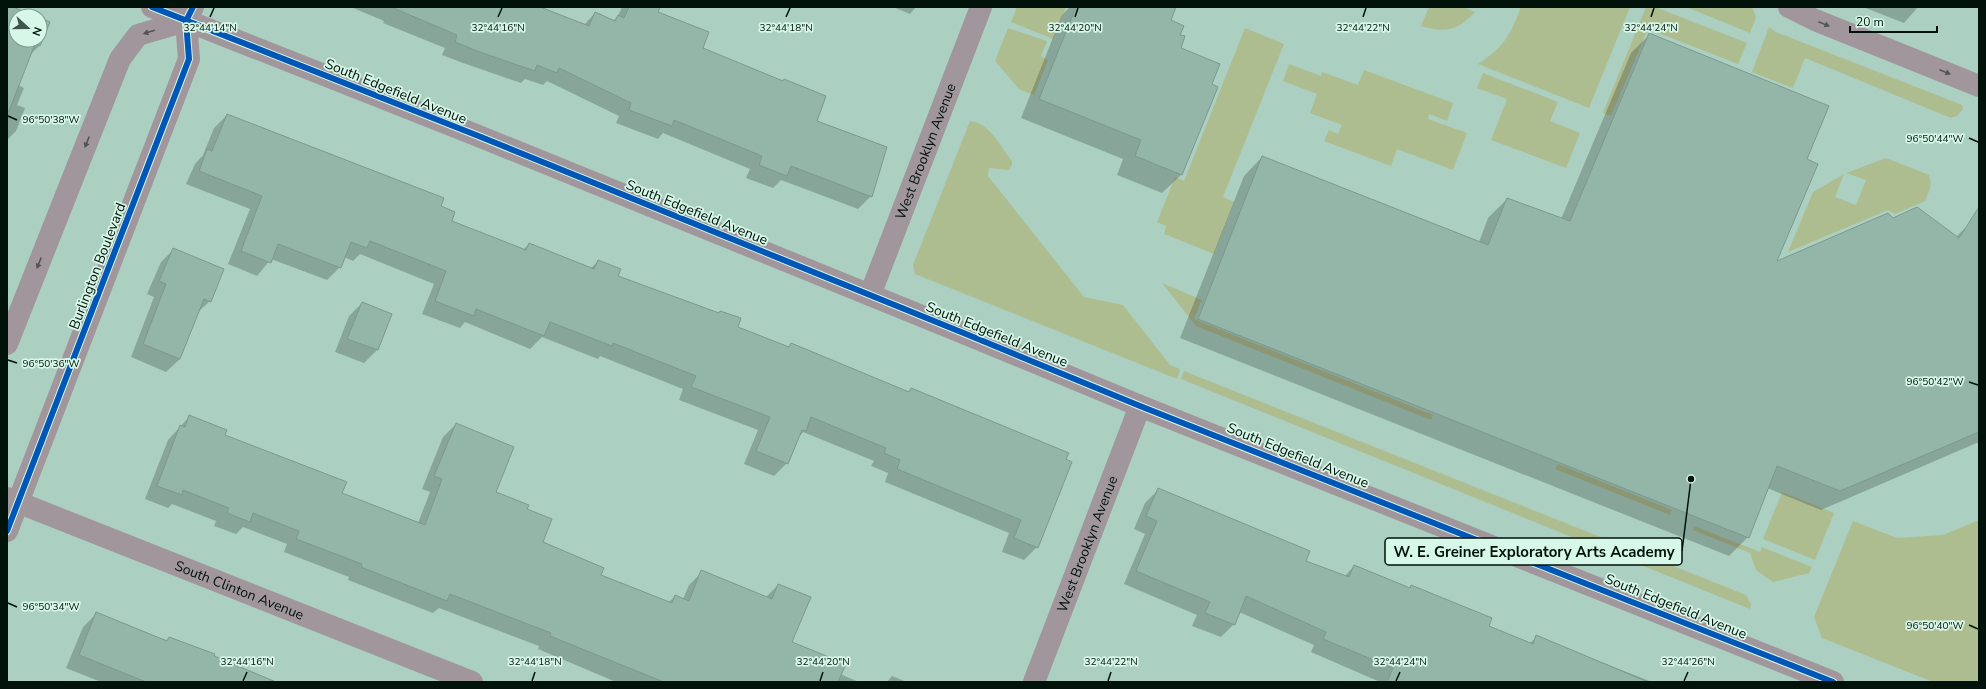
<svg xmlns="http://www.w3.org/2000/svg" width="1986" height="689" font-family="'Nunito Sans',sans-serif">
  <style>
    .green { fill: #aebd90 }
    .shadow { fill: #0003 }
    .building { fill: #94b6a8; stroke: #7c998d }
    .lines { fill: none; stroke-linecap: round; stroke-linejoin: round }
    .minor { stroke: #a0969c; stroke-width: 22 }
    .tertiary { stroke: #a0969c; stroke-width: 22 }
    .cycleway-casing { stroke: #d7f7e8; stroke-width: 8 }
    .cycleway { stroke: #0057b8; stroke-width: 6 }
    .oneway { fill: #505452 }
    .ticks { fill: none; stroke: #001209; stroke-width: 1.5 }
    .labels { text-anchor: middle; stroke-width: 3.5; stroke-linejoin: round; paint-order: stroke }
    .street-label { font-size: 14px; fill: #001209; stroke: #d7f7e8 }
    .ticks-label { font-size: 10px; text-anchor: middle; fill: #001209; stroke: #d7f7e8; stroke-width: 3.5; stroke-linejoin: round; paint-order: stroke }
    .leader { fill: none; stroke: #001209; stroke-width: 1.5 }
    .callout-dot { fill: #001209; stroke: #d7f7e8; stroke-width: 1.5 }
    .callout { fill: #d7f7e8; stroke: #001209; stroke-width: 1.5 }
    .callout-label { font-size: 15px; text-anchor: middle; font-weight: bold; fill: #001209 }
  </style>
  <rect width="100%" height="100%" fill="#abcfc0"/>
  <path class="green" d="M1017 7H1066L1053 39 1011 22Z
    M1429 7H1463L1475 12C1458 31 1444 33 1421 26Z
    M1521 7H1630L1589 108 1478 64C1504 47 1510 36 1521 7Z
    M1646 7H1655L1747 43 1738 64 1648 29 1611 116 1603 113Z
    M1686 7H1752L1756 17 1750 33Z
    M1769 27 1776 32 1962 105 1963 109 1957 116 1951 118 1805 58 1793 88 1752 72Z
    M1008 28 1047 41 1041 56 1048 60 1034 95 1019 89 995 61Z
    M1245 28 1284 44 1223 197 1234 202 1214 254 1164 234 1166 226 1157 222 1175 177 1184 181Z
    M1289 64 1321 76 1322 72 1358 85 1364 70 1453 103 1447 121 1429 114 1428 119 1467 133 1453 170 1397 149 1391 166 1324 141 1329 130 1338 134 1342 125 1310 113 1317 94 1283 81Z
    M1483 73 1558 102 1550 121 1580 133 1566 168 1491 140 1507 99 1477 88Z
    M970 121C989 122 1001 147 1012 161V165L1009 170 989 168 988 176 1084 297 1123 305 1170 365 1180 369 1177 379 915 274 913 265Z
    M1886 158 1929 175C1933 185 1929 191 1925 201L1895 214 1888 210 1788 252 1813 192 1844 174 1835 197 1856 205 1866 180 1846 173Z
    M1162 283 1202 300 1194 319 1433 415 1431 420 1196 326Z
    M1184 371 1746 595 1751 604 1750 609 1181 379Z
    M1558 464 1672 510 1670 515 1555 469Z
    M1782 492 1834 513 1815 560 1763 539Z
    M1979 520V682H1933L1822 638 1814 617 1853 521 1897 538 1943 535Z
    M1694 526 1760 552 1762 547 1812 567 1809 573 1773 582 1756 570 1750 553 1693 530Z"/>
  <path class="shadow" d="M7 7 33 16H16V40H40V19L48 22 39 46 29 56 18 85 24 88 17 105 25 108 16 131 7 140Z
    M351 7H537L584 25 595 13 613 21 618 16 622 7H659L657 13 701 49 816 122 871 196 858 209 781 180 773 188 746 178 750 169 663 133 658 139 616 123 619 116 547 81 543 85 525 79 521 83 463 63 442 55 445 48 383 23 384 21Z
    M893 7H916L910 14Z
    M1070 7H1175L1170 21 1179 49 1181 175 1162 193 1117 175 1123 159 1021 118 1062 15Z
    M1863 7H1918L1904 23Z
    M1650 34 1806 160 1775 263 1893 219 1956 237 1970 223 1979 230V442L1821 510 1767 488 1748 537 1729 556 1180 338 1244 176 1262 157 1479 242 1488 218 1507 199 1561 219 1631 53Z
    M227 115 439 206 450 222 523 250 529 244 591 268 598 261 617 277 737 327 788 347 791 344 908 392 911 389 1067 453 1037 547 1024 560 1002 552 1009 533 885 482 888 473 871 466 874 461 803 432 798 438 787 463 774 476 744 464 758 430 679 400 683 389 600 356 598 359 542 337 530 349 465 322 460 328 422 314 434 284 360 254 353 261 344 257 340 267 327 280 271 259 257 276 228 264 250 209 186 184 195 164 203 155 214 128Z
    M174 249 210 301 197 313 180 359 166 372 131 357 154 297 147 294 161 262Z
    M362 303 391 314 377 350 364 363 335 352 349 316Z
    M190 416 223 436 341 494 418 523 430 492 422 489 443 437 456 424 494 493 526 510 542 543 600 575 668 603 675 596 683 599 689 585 702 572 765 598 778 585 791 643 840 674 859 682H616L538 649 539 646 439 608 433 613 348 580 349 577 284 552 287 544 243 527 236 534 214 526 216 521 172 504 168 508 145 499 168 440Z
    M1158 490 1304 561 1344 577 1354 566 1409 589 1411 586 1488 626 1530 643 1537 637 1652 682H1380L1311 652 1314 645 1239 612 1234 624 1221 637 1192 626 1197 615 1124 584 1145 534 1134 529 1145 503Z
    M96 614 165 642 169 638 213 656 265 682H101L66 668 83 627Z
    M892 676 907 682H887Z"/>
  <path class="building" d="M7 7H13L35 16H16V40H40V18L50 22 40 46 35 44 9 111H7Z
    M391 7H540L589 26 595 12 615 21 618 15 624 18 629 7H660L658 12 709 32 703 48 783 81 784 79 826 96 817 121 887 147 872 197 791 166 787 176 759 165 762 156 674 120 672 126 629 110 631 103 559 68 557 73 537 65 535 71 477 51 455 42 457 35Z
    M1076 7H1176L1171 20 1184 26 1180 35 1185 36 1181 48 1220 64 1212 84 1218 87 1182 175 1135 156 1141 140 1039 99Z
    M1649 33 1829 106 1807 159 1818 164 1777 261 1888 213 1893 218 1917 207 1959 238 1979 207V432L1840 491 1777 466 1749 538 1198 319 1262 156 1488 245 1507 198 1570 221Z
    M227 114 444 198 441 206 455 212 452 221 526 250 529 243 594 269 598 260 621 269 618 276 719 313 720 311 741 318 738 327 789 347 791 343 909 392 911 388 1069 453 1066 459 1072 462 1038 548 1014 538 1021 520 897 469 900 460 884 453 886 448 811 417 806 431 802 430 788 464 756 451 770 417 691 387 696 376 613 343 612 346 550 322 544 336 476 309 474 316 435 301 446 271 370 241 367 248 351 242 341 268 278 244 271 263 241 251 262 196 199 171 207 149 212 151Z
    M173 248 224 269 211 302 204 299 180 359 143 344 166 284 159 281Z
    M362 302 392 314 378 350 347 339Z
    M189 415 227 430 225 435 347 482 342 493 425 525 442 479 434 476 456 423 514 447 496 492 529 505 527 509 552 519 543 542 604 568 601 575 672 603 675 595 689 601 701 570 772 599 778 584 811 597 792 642 846 664 838 682H664L550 636 551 633 450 594 447 601 361 567 362 564 296 539 299 531 253 513 250 522 227 513 229 508 183 490 182 495 157 486 180 425 185 427Z
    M1158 488 1310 551 1306 561 1349 577 1354 565 1410 588 1411 585 1492 618 1489 626 1533 644 1536 635 1648 682H1387L1393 668 1323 639 1326 632 1246 596 1235 625 1205 613 1210 602 1136 571 1157 521 1146 516Z
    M96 612 167 641 169 637 215 654 214 656 276 682H146L79 655Z"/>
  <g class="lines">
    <g class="minor">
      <path d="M1789 7 1815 20 1979 86"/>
      <path d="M186 21 193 7"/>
      <path id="s1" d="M870 295 981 7"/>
      <path id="s2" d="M7 498 472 682"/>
      <path id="s3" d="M1034 682 1140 406"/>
    </g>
    <path class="tertiary" d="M152 7 476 135 966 334 1140 406 1833 682
      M7 344 120 59 138 35 186 21
      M7 531 189 59 186 21"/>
    <g class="cycleway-casing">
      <path id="cycleway" d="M152 7 476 135 966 334 1140 406 1833 682
        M7 531 189 59 186 21 193 7"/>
    </g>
    <use href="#cycleway" class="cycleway"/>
  </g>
  <defs><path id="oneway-solid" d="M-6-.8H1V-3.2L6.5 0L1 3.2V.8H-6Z"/></defs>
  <g class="oneway">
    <use href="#oneway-solid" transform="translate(1824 24) rotate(22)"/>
    <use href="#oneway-solid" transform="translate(149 32) rotate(163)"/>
    <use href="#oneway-solid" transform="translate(1945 72) rotate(22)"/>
    <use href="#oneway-solid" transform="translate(87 142) rotate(112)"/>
    <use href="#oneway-solid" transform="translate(39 263) rotate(112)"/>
  </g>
  <path class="ticks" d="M210 17 214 8M498 17 502 8M786 17 790 8M1075 17 1078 8M1363 17 1366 8M1651 17 1654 8M8 116 17 120M1969 138 1978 142M8 360 17 363M1969 382 1978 385M8 603 17 607M1969 625 1978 629M243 681 247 672M532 681 535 672M820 681 823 672M1108 681 1111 672M1396 681 1400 672M1684 681 1688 672"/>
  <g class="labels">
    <g class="street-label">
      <text transform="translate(396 91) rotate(22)" y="5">South Edgefield Avenue</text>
      <text dy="5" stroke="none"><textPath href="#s1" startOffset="154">West Brooklyn Avenue</textPath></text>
      <text transform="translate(697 212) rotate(22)" y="5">South Edgefield Avenue</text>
      <text transform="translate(97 266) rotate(-69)" y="5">Burlington Boulevard</text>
      <text transform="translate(997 334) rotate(22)" y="5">South Edgefield Avenue</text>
      <text transform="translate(1298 455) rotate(22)" y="5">South Edgefield Avenue</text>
      <text dy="5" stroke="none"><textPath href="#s3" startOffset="148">West Brooklyn Avenue</textPath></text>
      <text dy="5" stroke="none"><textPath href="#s2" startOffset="250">South Clinton Avenue</textPath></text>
      <text transform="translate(1676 606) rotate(22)" y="5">South Edgefield Avenue</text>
    </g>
  </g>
  <g class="ticks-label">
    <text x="786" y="31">32°44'18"N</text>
    <text x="1363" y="31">32°44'22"N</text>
    <text x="1651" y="31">32°44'24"N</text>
    <text x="210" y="31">32°44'14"N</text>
    <text x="498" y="31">32°44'16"N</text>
    <text x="1075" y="31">32°44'20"N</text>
    <text x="51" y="123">96°50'38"W</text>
    <text x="1935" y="142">96°50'44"W</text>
    <text x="51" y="367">96°50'36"W</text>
    <text x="1935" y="385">96°50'42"W</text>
    <text x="51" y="610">96°50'34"W</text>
    <text x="1935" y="629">96°50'40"W</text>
    <text x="247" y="665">32°44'16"N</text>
    <text x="535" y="665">32°44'18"N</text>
    <text x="823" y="665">32°44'20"N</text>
    <text x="1111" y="665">32°44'22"N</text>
    <text x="1400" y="665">32°44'24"N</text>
    <text x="1688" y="665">32°44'26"N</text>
  </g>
  <path class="leader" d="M1691 479L1682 551"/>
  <circle class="callout-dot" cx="1691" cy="479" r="4"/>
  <rect class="callout" x="1385" y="538" width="297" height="27" rx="4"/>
  <g class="callout-label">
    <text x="1534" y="557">W. E. Greiner Exploratory Arts Academy</text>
  </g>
  <rect width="1986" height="689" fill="none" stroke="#001209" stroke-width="16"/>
  <g transform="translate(28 28) rotate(111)"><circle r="19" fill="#d7f7e8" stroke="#819b8f"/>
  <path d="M0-3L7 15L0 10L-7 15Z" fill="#3c5449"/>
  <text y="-6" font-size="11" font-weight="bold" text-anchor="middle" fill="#001209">N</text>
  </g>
  <path d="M1850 26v6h87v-6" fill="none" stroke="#001209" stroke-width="2"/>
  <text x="1856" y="26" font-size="12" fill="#001209" stroke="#d7f7e8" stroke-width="3" paint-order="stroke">20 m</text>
</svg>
